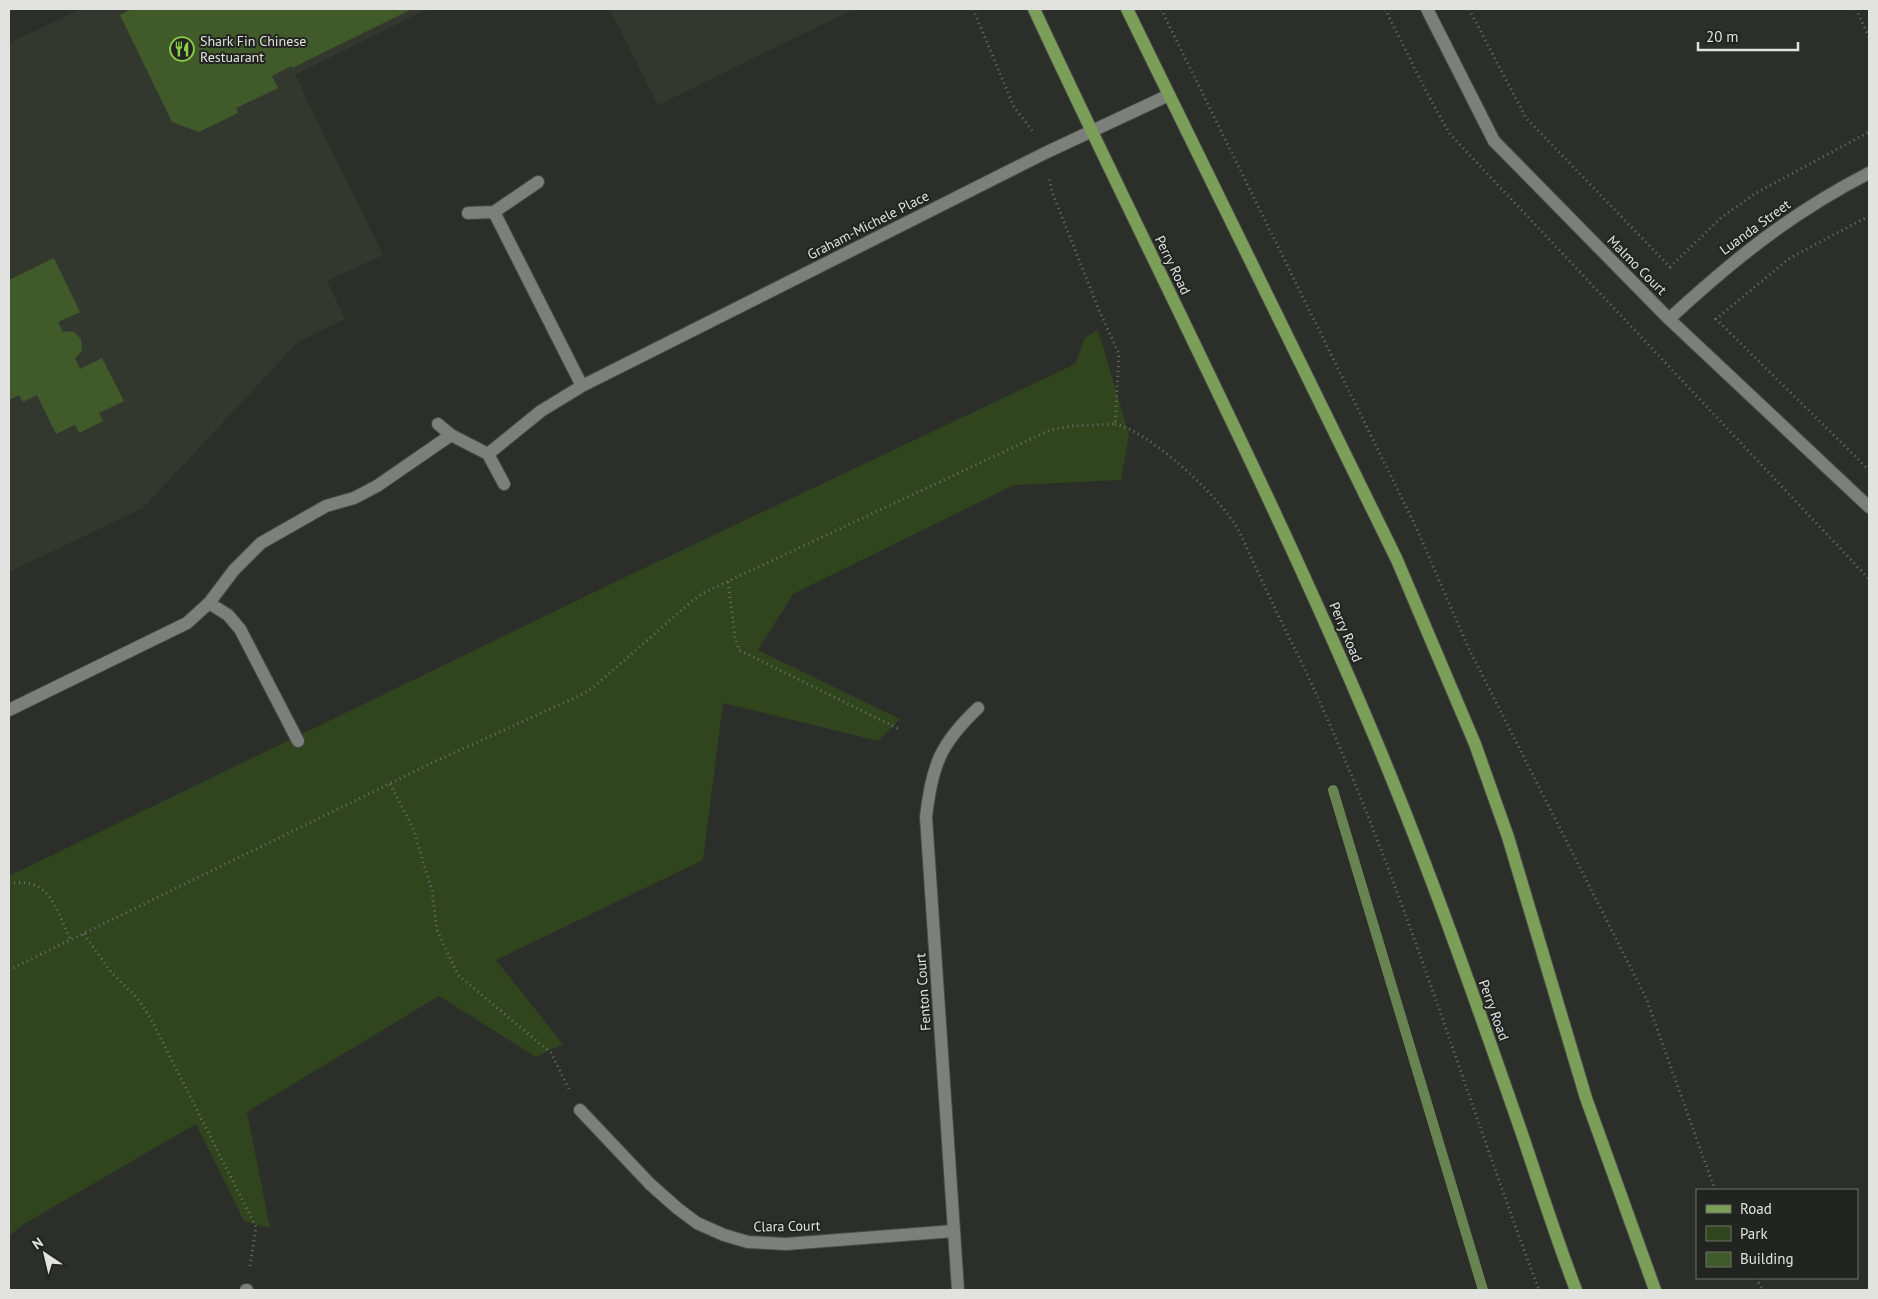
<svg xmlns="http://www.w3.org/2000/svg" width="1878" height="1299" font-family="'PT Sans',sans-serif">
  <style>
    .built { fill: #33382f }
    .green { fill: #30451d }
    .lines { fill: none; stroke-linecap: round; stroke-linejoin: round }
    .stream { stroke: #678451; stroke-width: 10 }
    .building { fill: #405a29 }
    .service-casing { stroke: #4a4b48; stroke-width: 14 }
    .minor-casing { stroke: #4a4b48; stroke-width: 14 }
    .primary-casing { stroke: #4a4b48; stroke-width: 14 }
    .path { stroke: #6e706c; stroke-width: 3; stroke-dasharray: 1 4; stroke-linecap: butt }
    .service { stroke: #7c7f7a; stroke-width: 12 }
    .minor { stroke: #7c7f7a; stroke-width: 12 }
    .primary { stroke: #7b9f58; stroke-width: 12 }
    .labels { text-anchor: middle; stroke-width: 4; stroke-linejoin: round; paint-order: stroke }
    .poi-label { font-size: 14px; fill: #e2e3e0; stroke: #222420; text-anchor: start }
    .street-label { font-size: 14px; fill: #e2e3e0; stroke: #222420 }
  </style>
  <rect width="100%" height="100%" fill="#2b2e29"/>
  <path class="built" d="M81 9H428L295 75 383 255 327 281 345 319 298 342 143 508 9 572V43Z
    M610 9H854L658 105Z"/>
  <path class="green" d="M1098 330 1129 435 1121 480 1014 485 793 594 758 650 900 719 878 741 723 703 703 860 496 960 563 1044 536 1057 439 996 247 1112 270 1228 244 1221 196 1124 24 1224 9 1236V876L617 581 1075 364 1085 338Z"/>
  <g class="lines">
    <path class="stream" d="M1333 790 1483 1290"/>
  </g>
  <path class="building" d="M132 9H412L292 68 291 66 272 76 278 88 236 108 238 113 199 132 172 122 120 15Z
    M54 258 80 312 58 322 63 332 73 331 81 339 82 351 75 358 80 369 102 358 124 401 99 413 103 421 79 433 75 425 56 434 37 395 23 402 19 395 9 400V280Z"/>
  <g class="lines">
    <g class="service-casing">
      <path id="service" d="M209 603 228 615 240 629 298 741
        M9 710 187 623 209 603 234 570 261 543 326 506 354 498 377 486 451 435"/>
    </g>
    <g class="minor-casing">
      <path id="minor" d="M1427 9 1494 141 1669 319 1869 507
        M494 212 582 386
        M468 213 494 212 538 182
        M1669 319C1733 260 1791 213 1869 173
        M438 424 451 435 488 454 504 484
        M488 454 541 411 582 386 1045 153 1169 95
        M580 1110 650 1184 677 1208 697 1223 724 1235 748 1242 786 1244 954 1231
        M246 1290H247
        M958 1290 926 817C932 765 940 744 978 708"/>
    </g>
    <g class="primary-casing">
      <path id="primary" d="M1034 9C1147 252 1271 490 1375 738 1429 867 1475 999 1521 1131 1539 1184 1556 1238 1576 1290
        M1127 9 1397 560 1475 744 1508 837 1586 1098 1655 1290"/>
    </g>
    <path class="path" d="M973 9 1014 107 1034 133
      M1161 9 1416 527 1468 647 1646 998 1715 1190
      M1385 9 1426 91 1449 133 1869 579
      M1469 9 1526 118 1670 267 1722 217 1756 193 1869 132
      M1856 9 1869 37
      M1869 216 1790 258 1716 319 1869 470
      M1115 424C1151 433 1210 489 1232 520 1242 534 1248 552 1256 568 1270 598 1284 628 1299 657 1397 862 1459 1079 1539 1290
      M728 582 735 637 739 650 899 729
      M390 784 413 828 432 891 437 930 458 975 551 1053 569 1089
      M9 884C50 875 57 911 71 941
      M84 934 111 972 137 998 150 1017 256 1227 250 1266
      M9 970 438 760 581 695 594 687 692 601 703 593 1048 431 1070 426 1115 424 1119 354 1099 310 1052 192 1049 176
      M1756 1278 1763 1290"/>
    <use href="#service" class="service"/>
    <use href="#minor" class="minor"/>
    <use href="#primary" class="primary"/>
  </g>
  <defs>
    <g id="restaurant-ring" transform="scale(1.25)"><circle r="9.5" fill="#222420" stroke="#8bce47" stroke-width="1.5"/><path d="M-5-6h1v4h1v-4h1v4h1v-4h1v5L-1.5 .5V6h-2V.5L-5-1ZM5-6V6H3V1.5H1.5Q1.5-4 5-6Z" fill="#8bce47"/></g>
  </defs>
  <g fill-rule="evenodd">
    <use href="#restaurant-ring" x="182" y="49"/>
  </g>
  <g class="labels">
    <g class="poi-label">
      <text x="200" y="46">Shark Fin Chinese<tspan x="200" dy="16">Restuarant</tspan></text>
    </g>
    <g class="street-label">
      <text transform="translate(868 225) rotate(-27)" y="5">Graham-Michele Place</text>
      <text transform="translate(1755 227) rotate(-36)" y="5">Luanda Street</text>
      <text transform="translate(1173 265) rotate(64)" y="5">Perry Road</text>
      <text transform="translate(1637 265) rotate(45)" y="5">Malmo Court</text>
      <text transform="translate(1346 632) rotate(67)" y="5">Perry Road</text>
      <text transform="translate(923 992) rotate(-94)" y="5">Fenton Court</text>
      <text transform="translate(1494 1010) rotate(70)" y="5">Perry Road</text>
      <text transform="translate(787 1226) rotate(-1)" y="5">Clara Court</text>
    </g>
  </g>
  <rect width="1878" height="1299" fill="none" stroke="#e2e3e0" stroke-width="20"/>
  <rect x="1696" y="1189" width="162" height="90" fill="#222420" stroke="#6f706d"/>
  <rect x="1706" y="1205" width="25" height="8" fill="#7b9f58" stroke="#6f706d"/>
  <text x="1740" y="1214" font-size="15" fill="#e2e3e0">Road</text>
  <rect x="1706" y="1226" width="25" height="15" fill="#30451d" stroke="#6f706d"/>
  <text x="1740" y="1239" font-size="15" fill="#e2e3e0">Park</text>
  <rect x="1706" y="1252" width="25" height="15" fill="#405a29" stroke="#6f706d"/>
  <text x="1740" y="1264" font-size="15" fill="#e2e3e0">Building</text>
  <g transform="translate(45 1254) rotate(325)" stroke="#222420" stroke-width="4" paint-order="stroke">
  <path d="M0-4L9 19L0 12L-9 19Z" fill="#e2e3e0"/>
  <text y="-8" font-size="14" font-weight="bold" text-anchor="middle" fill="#e2e3e0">N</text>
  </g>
  <path d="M1698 42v8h100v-8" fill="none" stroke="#e2e3e0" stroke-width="2.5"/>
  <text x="1706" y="42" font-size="15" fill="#e2e3e0" stroke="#222420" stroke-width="4" paint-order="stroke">20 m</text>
</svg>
